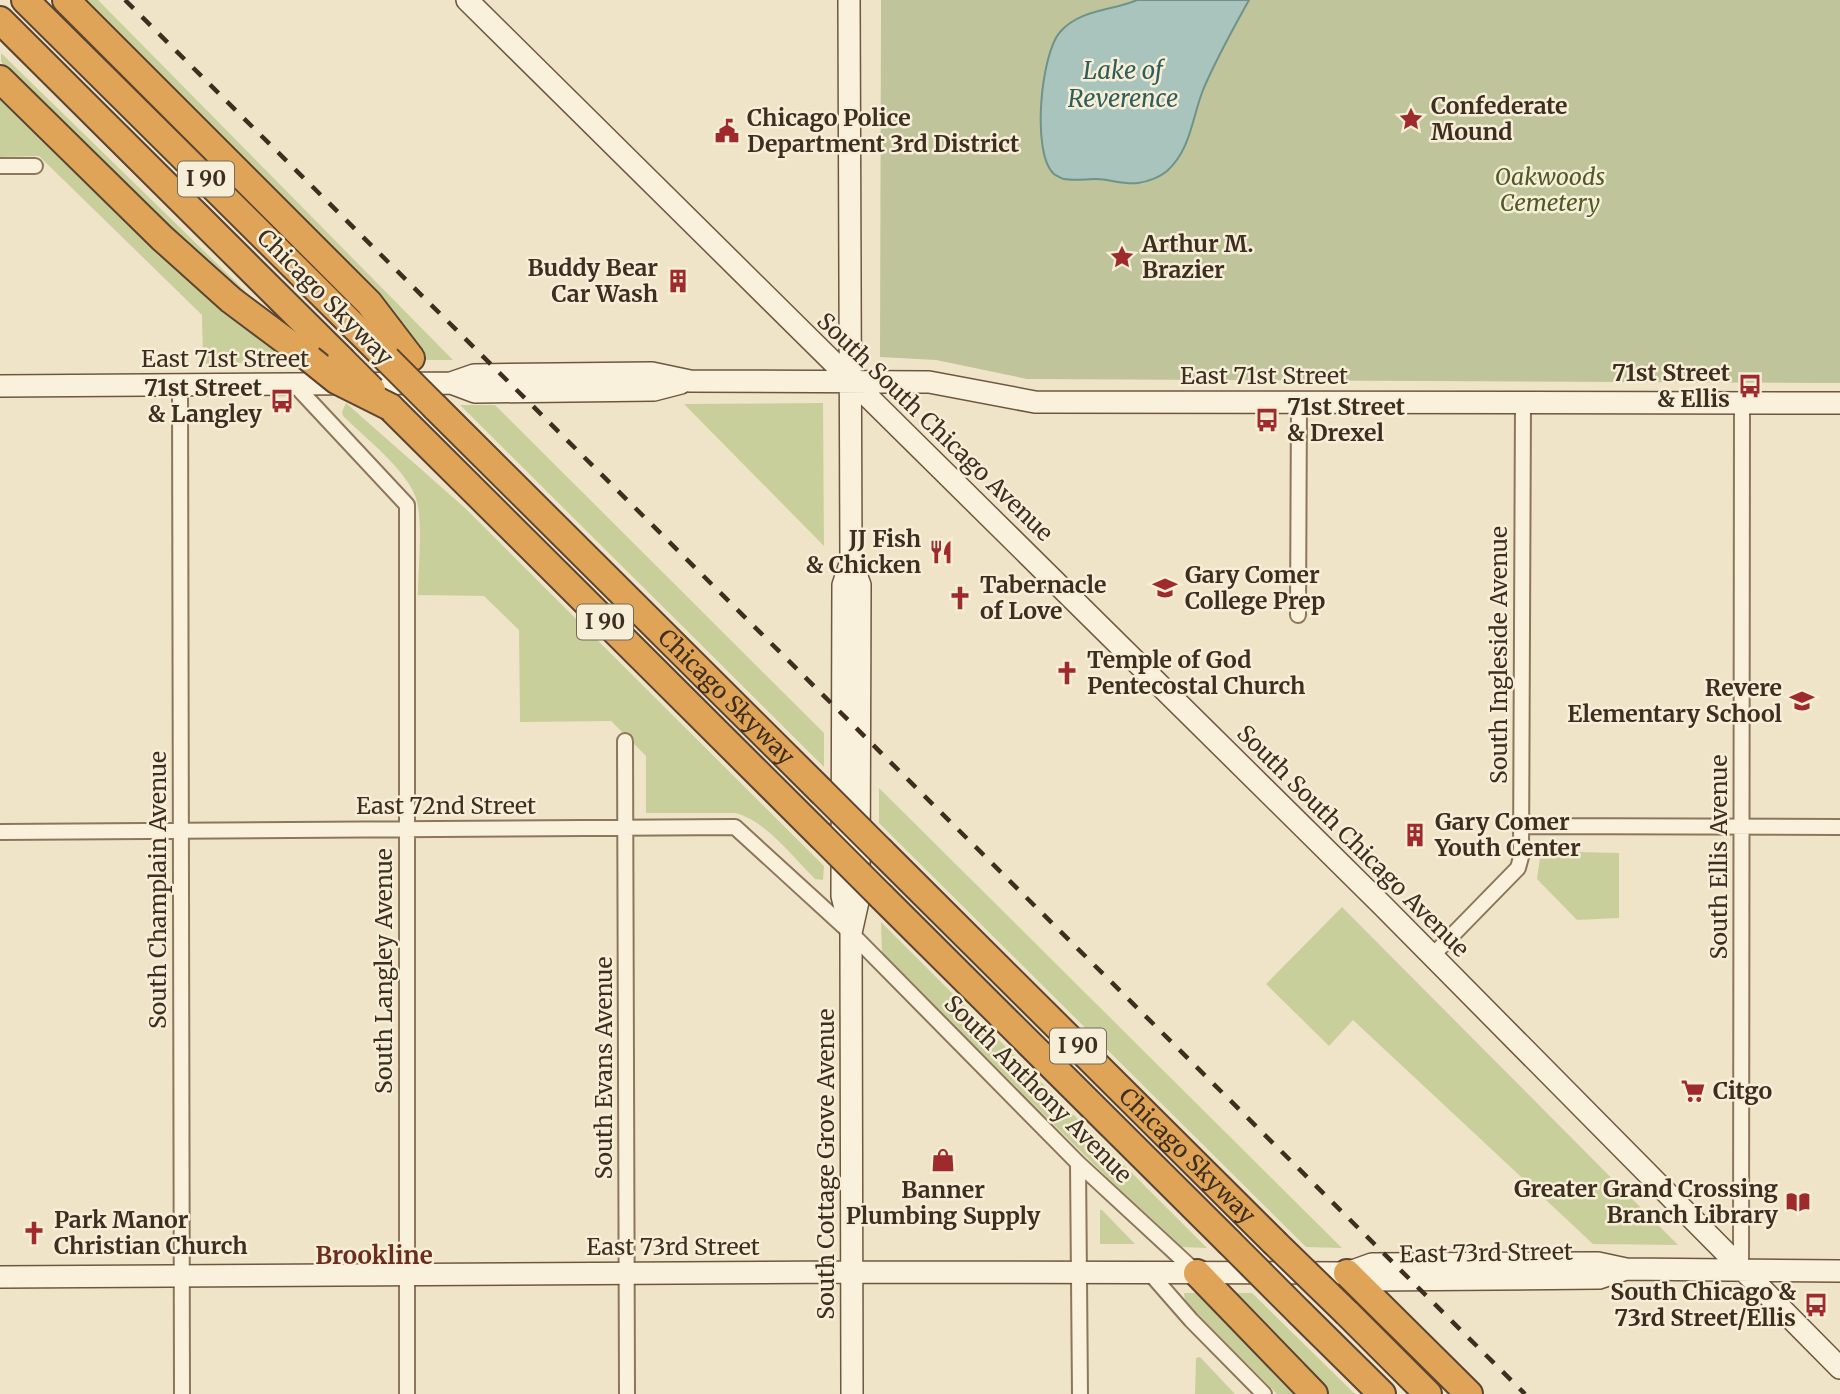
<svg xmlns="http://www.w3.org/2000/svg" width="1840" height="1394" font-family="Merriweather,serif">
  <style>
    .green { fill: #c9cf9b }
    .cemetery { fill: #bfc49a }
    .water { fill: #a9c4bc; stroke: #6f938a; stroke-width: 2 }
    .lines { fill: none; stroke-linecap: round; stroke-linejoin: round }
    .street-casing { stroke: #8d765c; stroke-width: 18 }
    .secondary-casing { stroke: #6f573f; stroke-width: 24 }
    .highway-casing { stroke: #5b4430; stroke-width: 30 }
    .street { stroke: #faf1dc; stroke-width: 14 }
    .secondary { stroke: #faf1dc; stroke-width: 21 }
    .highway { stroke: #e0a458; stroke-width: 26 }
    .rail { stroke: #3d2e20; stroke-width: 4.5; stroke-dasharray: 12 12; stroke-linecap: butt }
    .highway-bridge-casing { stroke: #5b4430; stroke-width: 30; stroke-linecap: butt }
    .highway-bridge { stroke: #e0a458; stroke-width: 26 }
    .labels { text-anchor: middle; stroke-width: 5; stroke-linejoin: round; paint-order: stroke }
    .shield { fill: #f7eed8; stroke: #756857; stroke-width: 2 }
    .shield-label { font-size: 21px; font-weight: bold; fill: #3d2e20 }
    .poi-label { font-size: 23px; font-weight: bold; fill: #3d2e20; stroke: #f7eed8; text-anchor: start }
    .park-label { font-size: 23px; font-style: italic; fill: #4d5a26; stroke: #f7eed8 }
    .street-label { font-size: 23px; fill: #3d2e20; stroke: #f7eed8 }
    .water-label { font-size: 24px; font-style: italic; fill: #2f5d5a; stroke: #f7eed8 }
    .neighbourhood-label { font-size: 24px; font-weight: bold; fill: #6b2e1e; stroke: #f7eed8 }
  </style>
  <rect width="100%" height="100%" fill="#f0e4c8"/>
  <path class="green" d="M80 0H98L453 360H422Z
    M1 53 245 291 239 298 7 73 1 61Z
    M0 89 296 361 203 364 202 315 39 156 0 157Z
    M346 403 465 508 824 866 823 880 815 879C793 857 765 820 735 813H646V756L611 721 520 722 519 630 484 596 418 595C418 569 423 527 417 502 411 473 364 437 343 416L342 412Z
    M823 403 824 546 684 404Z
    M460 405H495L824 733V767Z
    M879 788 1342 1248 1306 1247 879 823Z
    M1541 851 1619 853V918L1577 920 1537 879Z
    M1342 907 1678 1245 1593 1244 1353 1020 1329 1046 1266 984Z
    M881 922 1207 1248 1180 1247 1175 1245 882 954Z
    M1100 1210H1102L1135 1244H1100Z
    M1184 1293H1203L1304 1394H1277L1185 1302Z
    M1237 1293H1252L1355 1394H1323L1236 1299Z
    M1200 1357 1235 1394H1195L1196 1358Z"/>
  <path class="cemetery" d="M881 0H1840V383L1027 379 936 360 880 357Z"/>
  <path class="water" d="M1137 0H1249C1233 29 1216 59 1203 90 1192 118 1191 149 1167 171 1160 177 1147 182 1138 183 1123 185 1110 179 1096 179 1086 179 1073 181 1064 179 1063 179 1055 175 1054 174 1031 154 1041 53 1060 32 1080 9 1112 11 1137 0Z"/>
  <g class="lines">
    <g class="street-casing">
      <path id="street" d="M0 166H35
        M294 384 407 505V1394
        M180 385 182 1394
        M1298 615 1299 402
        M625 741 627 1394
        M1521 826 1840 827
        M0 832 735 827 851 933 1078 1163 1197 1273
        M1432 956 1518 868 1521 857 1523 403
        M1078 1163 1080 1394
        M1741 1270 1742 403
        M1149 1272 1191 1320 1264 1394"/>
    </g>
    <g class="secondary-casing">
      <path id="secondary" d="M467 0 1382 905 1840 1368
        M849 0 851 561 860 585 859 897 851 933 852 1394
        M451 383 475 392 654 390 681 383
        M0 386 451 383 474 375 652 373 690 381 929 382 1035 402 1840 403
        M850 928 842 896 843 585 851 561
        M1347 1273 1372 1264 1598 1263 1626 1269 1840 1271
        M0 1277 852 1272 1347 1273 1372 1280 1599 1278 1626 1269"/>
    </g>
    <g class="highway-casing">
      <g id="highway">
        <path d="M25 0 387 359"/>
        <path d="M66 0 369 303 411 358"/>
        <path d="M0 20 341 359"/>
        <path d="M0 79 162 238 231 300 310 359"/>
        <path d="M390 407 821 836"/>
        <path id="s1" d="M435 407 821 791"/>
        <path id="s2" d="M881 851 1274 1242"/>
        <path d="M881 896 1229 1242"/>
        <path d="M1197 1273 1314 1394"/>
        <path d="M1347 1273 1469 1394"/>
        <path d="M1300 1313 1382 1394"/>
        <path d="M1347 1313 1428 1394"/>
      </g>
    </g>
    <use href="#street" class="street"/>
    <use href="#secondary" class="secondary"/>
    <use href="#highway" class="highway"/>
    <path class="rail" d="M125 0 1525 1394"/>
    <g class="highway-bridge-casing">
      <path id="highway-bridge" d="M310 359 336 380 390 407
        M341 359 372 390
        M387 359 435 407
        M821 791 881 851
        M821 836 881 896
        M1229 1242 1300 1313
        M1274 1242 1347 1313"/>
    </g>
    <use href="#highway-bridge" class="highway-bridge"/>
  </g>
  <defs>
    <g id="sight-bare" transform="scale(1.89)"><path d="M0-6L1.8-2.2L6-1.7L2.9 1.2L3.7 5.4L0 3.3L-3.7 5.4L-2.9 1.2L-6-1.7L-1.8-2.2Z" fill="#9e2a2b" stroke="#f7eed8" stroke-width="2.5" paint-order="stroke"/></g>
    <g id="civic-bare" transform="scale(1.89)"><path d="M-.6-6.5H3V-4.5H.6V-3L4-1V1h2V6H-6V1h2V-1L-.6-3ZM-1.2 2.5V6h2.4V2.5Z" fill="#9e2a2b" stroke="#f7eed8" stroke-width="2.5" paint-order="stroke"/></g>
    <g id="building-bare" transform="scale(1.89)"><path d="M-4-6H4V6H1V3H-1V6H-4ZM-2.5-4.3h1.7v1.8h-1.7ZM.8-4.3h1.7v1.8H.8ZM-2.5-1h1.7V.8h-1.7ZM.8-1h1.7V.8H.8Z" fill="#9e2a2b" stroke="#f7eed8" stroke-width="2.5" paint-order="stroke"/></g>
    <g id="bus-bare" transform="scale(1.89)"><path d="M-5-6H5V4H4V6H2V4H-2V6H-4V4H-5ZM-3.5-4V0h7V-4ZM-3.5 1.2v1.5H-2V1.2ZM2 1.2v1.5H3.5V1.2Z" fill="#9e2a2b" stroke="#f7eed8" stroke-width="2.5" paint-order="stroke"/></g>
    <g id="restaurant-bare" transform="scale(1.89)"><path d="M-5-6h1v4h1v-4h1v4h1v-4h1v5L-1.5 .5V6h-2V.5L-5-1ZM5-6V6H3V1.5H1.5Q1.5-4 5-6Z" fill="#9e2a2b" stroke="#f7eed8" stroke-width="2.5" paint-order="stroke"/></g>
    <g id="school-bare" transform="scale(1.89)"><path d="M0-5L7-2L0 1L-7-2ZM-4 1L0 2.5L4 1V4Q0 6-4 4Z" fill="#9e2a2b" stroke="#f7eed8" stroke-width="2.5" paint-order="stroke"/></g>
    <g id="church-bare" transform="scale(1.89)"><path d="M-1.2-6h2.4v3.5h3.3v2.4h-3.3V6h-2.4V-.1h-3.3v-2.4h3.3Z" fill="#9e2a2b" stroke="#f7eed8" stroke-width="2.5" paint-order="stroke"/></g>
    <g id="supermarket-bare" transform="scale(1.89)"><path d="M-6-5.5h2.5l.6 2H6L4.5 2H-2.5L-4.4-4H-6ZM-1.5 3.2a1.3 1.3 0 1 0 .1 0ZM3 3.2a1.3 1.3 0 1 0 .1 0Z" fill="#9e2a2b" stroke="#f7eed8" stroke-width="2.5" paint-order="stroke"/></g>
    <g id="shop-bare" transform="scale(1.89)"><path d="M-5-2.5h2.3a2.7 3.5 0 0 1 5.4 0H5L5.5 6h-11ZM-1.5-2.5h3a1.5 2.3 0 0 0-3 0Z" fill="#9e2a2b" stroke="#f7eed8" stroke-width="2.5" paint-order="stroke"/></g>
    <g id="library-bare" transform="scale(1.89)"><path d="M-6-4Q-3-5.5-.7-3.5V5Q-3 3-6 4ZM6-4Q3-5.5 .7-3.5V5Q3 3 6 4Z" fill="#9e2a2b" stroke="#f7eed8" stroke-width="2.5" paint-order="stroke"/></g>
  </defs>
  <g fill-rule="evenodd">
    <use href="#sight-bare" x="1411" y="119"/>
    <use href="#civic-bare" x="727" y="131"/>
    <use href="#sight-bare" x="1122" y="257"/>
    <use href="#building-bare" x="678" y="281"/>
    <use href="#bus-bare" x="1750" y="386"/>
    <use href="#bus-bare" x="282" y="401"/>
    <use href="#bus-bare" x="1267" y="420"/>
    <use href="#restaurant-bare" x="941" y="552"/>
    <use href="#school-bare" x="1165" y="588"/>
    <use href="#church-bare" x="960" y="598"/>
    <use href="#church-bare" x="1067" y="673"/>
    <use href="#school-bare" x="1802" y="701"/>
    <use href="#building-bare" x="1415" y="835"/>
    <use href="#supermarket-bare" x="1693" y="1091"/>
    <use href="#shop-bare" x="943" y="1160"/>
    <use href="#library-bare" x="1798" y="1202"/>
    <use href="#church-bare" x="34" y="1233"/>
    <use href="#bus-bare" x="1816" y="1305"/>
  </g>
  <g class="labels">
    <g class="shield">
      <rect x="178" y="161.5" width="56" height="35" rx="5"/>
      <rect x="577" y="604.5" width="56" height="35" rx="5"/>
      <rect x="1050" y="1028.5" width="56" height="35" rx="5"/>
    </g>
    <g class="shield-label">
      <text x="206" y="186">I 90</text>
      <text x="605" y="629">I 90</text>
      <text x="1078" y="1053">I 90</text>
    </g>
    <g class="poi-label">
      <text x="1431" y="114">Confederate<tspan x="1431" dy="26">Mound</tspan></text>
      <text x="747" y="126">Chicago Police<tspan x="747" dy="26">Department 3rd District</tspan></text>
      <text x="1142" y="252">Arthur M.<tspan x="1142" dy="26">Brazier</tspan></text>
      <text x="658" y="276" text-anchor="end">Buddy Bear<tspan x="658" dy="26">Car Wash</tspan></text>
      <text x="1730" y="381" text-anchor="end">71st Street<tspan x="1730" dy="26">&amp; Ellis</tspan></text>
      <text x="262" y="396" text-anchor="end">71st Street<tspan x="262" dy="26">&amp; Langley</tspan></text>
      <text x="1287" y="415">71st Street<tspan x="1287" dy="26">&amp; Drexel</tspan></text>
      <text x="921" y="547" text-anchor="end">JJ Fish<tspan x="921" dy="26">&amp; Chicken</tspan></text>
      <text x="1185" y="583">Gary Comer<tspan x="1185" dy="26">College Prep</tspan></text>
      <text x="980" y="593">Tabernacle<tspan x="980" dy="26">of Love</tspan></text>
      <text x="1087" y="668">Temple of God<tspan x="1087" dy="26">Pentecostal Church</tspan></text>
      <text x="1782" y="696" text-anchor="end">Revere<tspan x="1782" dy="26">Elementary School</tspan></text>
      <text x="1435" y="830">Gary Comer<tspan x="1435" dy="26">Youth Center</tspan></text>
      <text x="1713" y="1099">Citgo</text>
      <text x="1778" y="1197" text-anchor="end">Greater Grand Crossing<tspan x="1778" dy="26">Branch Library</tspan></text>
      <text x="943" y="1198" text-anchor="middle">Banner<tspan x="943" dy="26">Plumbing Supply</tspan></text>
      <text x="54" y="1228">Park Manor<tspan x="54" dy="26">Christian Church</tspan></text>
      <text x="1796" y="1300" text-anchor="end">South Chicago &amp;<tspan x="1796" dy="26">73rd Street/Ellis</tspan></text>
    </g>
    <g class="park-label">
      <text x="1550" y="185">Oakwoods<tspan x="1550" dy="26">Cemetery</tspan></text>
    </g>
    <g class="street-label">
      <text transform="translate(325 297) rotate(45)" y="8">Chicago Skyway</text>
      <text x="225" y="367">East 71st Street</text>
      <text x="1264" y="384">East 71st Street</text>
      <text transform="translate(935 427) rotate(44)" y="8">South South Chicago Avenue</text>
      <text transform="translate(1499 655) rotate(-90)" y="8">South Ingleside Avenue</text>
      <text dy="8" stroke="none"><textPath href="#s1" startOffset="411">Chicago Skyway</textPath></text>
      <text x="446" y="814">East 72nd Street</text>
      <text transform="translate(1353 841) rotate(45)" y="8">South South Chicago Avenue</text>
      <text transform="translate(1719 857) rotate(-90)" y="8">South Ellis Avenue</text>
      <text transform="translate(158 890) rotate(-90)" y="8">South Champlain Avenue</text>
      <text transform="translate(384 971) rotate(-90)" y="8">South Langley Avenue</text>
      <text transform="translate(604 1068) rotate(-90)" y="8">South Evans Avenue</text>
      <text transform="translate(1038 1089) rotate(45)" y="8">South Anthony Avenue</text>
      <text dy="8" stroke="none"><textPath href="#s2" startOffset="432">Chicago Skyway</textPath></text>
      <text transform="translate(826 1164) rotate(-90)" y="8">South Cottage Grove Avenue</text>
      <text x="673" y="1255">East 73rd Street</text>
      <text transform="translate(1486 1253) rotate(-1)" y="8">East 73rd Street</text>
    </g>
    <g class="water-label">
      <text x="1123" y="79">Lake of<tspan x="1123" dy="28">Reverence</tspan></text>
    </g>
    <g class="neighbourhood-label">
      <text x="374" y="1264">Brookline</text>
    </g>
  </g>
</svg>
